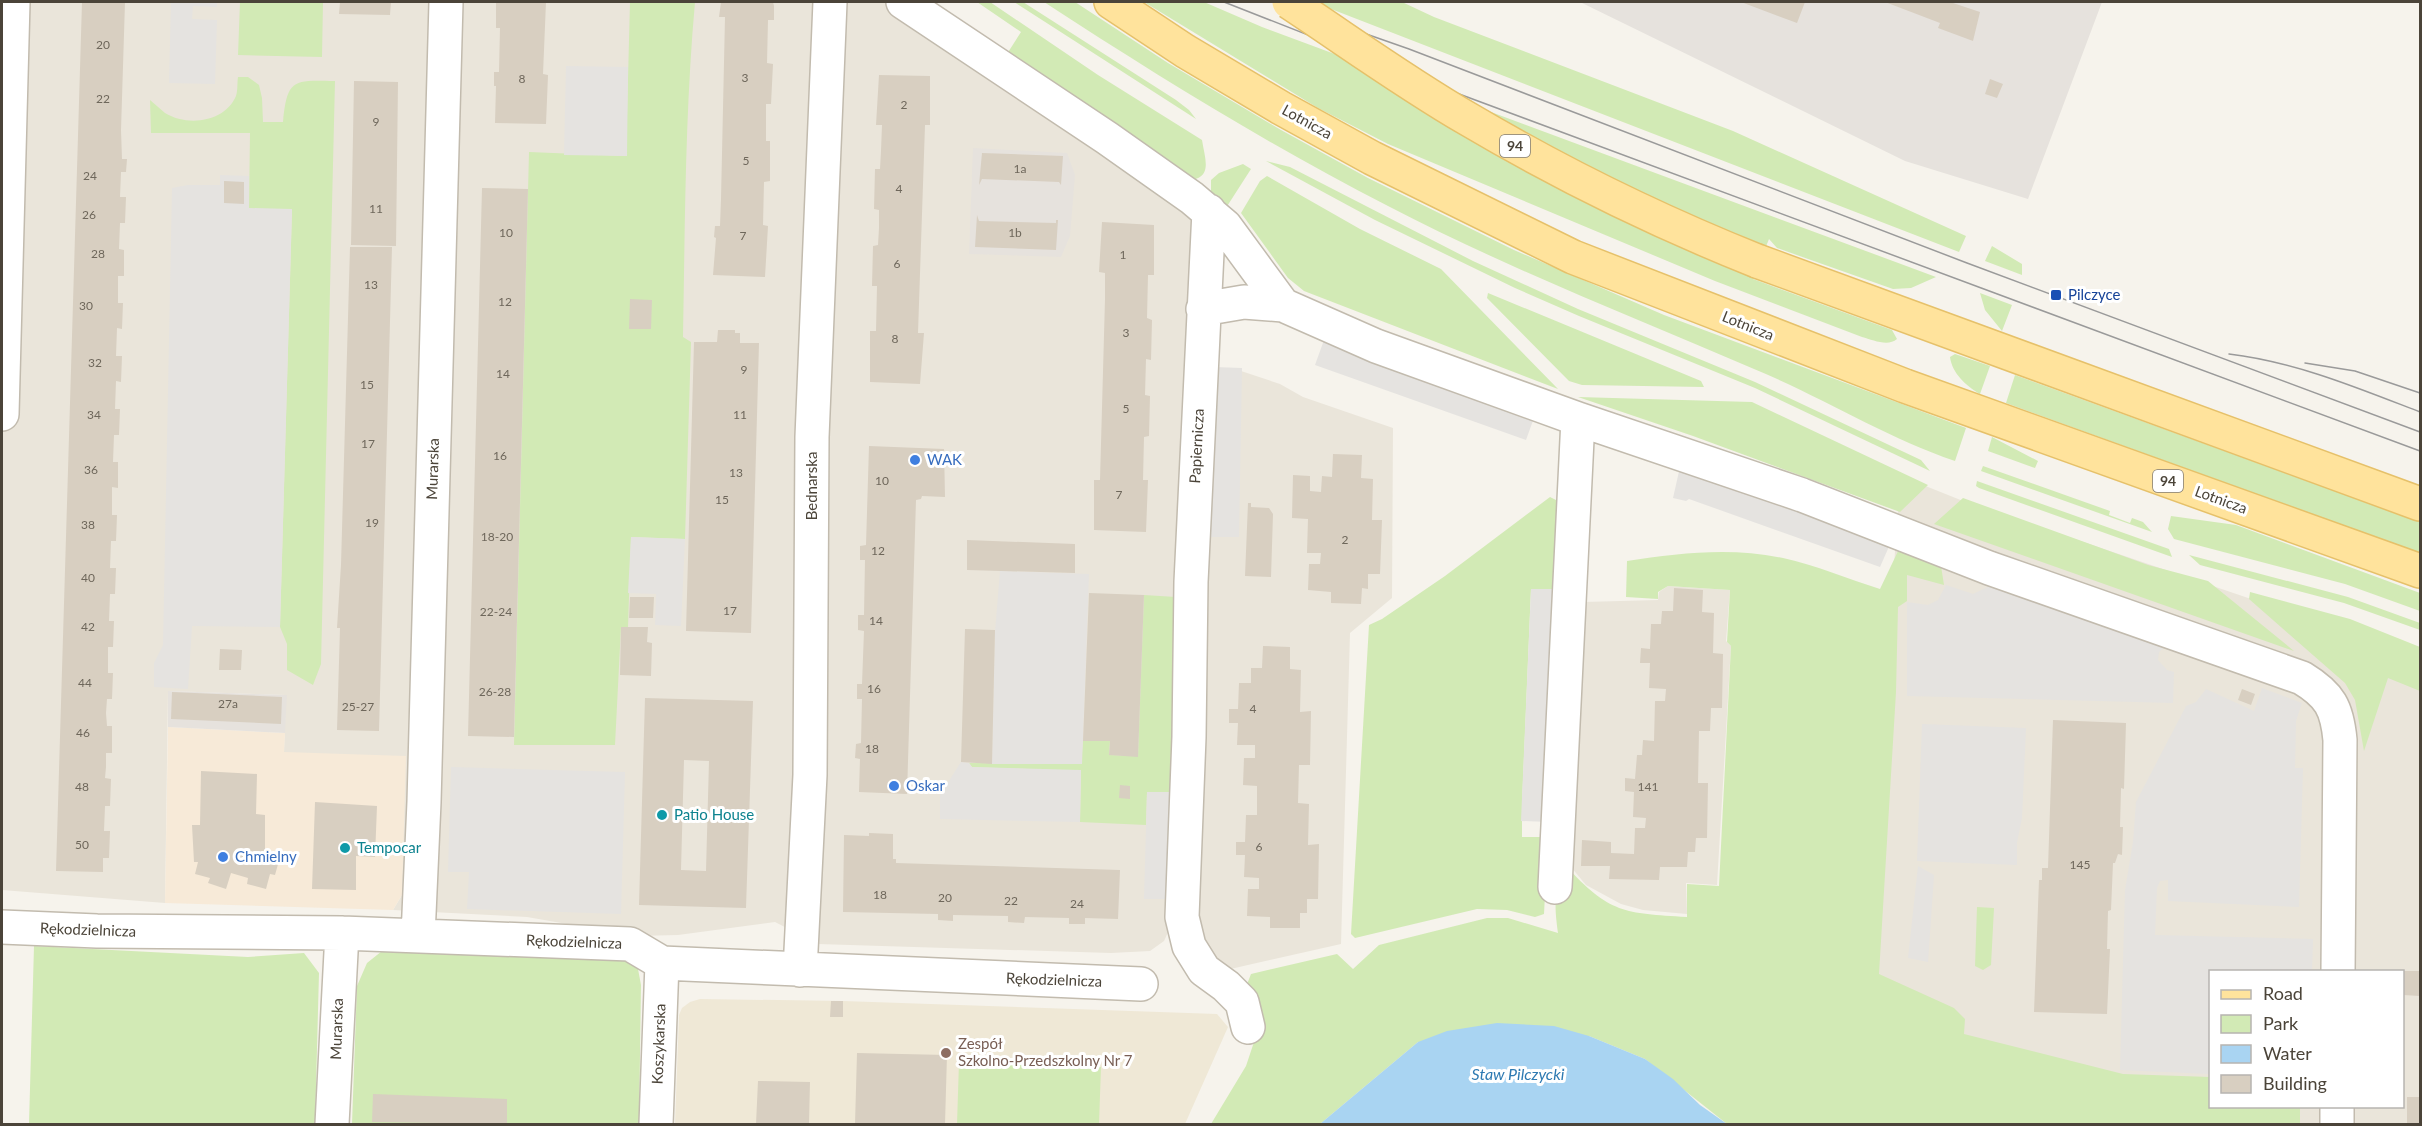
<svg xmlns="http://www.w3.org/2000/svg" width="2422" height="1126" font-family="Lato,sans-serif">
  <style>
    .residential { fill: #eae5da; fill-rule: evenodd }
    .commercial { fill: #f7ead8 }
    .industrial { fill: #e6e2dd }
    .education { fill: #efe8d6 }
    .green { fill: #d2eab5 }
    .parking { fill: #e5e3e0 }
    .water { fill: #a9d4f2 }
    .building { fill: #d8cfc1; fill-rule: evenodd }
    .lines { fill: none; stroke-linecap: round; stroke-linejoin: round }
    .minor-casing { stroke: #c2bbae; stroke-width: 36 }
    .major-casing { stroke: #e6c16a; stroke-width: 36 }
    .minor { stroke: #fff; stroke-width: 33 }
    .major { stroke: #ffe39c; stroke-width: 33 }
    .tram { stroke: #9a9a9a; stroke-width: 1.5 }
    .major-bridge-casing { stroke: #e6c16a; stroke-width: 36; stroke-linecap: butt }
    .major-bridge { stroke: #ffe39c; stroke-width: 33 }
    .transit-dot { fill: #1a4fb4; stroke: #fff; stroke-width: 2 }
    .shop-dot { fill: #3f7fe0; stroke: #fff; stroke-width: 2 }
    .culture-dot { fill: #0f9aa8; stroke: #fff; stroke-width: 2 }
    .education-dot { fill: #8d6e63; stroke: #fff; stroke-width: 2 }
    .labels { text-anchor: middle; stroke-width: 6; stroke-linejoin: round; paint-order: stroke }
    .number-label { font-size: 12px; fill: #6e675b }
    .shield { fill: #fff; stroke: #817c74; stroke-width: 1.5 }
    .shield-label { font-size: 14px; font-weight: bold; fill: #4b4439 }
    .street-label { font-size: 15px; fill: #4b4439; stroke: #fff }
    .transit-label { font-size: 15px; fill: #164399; stroke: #fff; text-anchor: start }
    .shop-label { font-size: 15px; fill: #366cbe; stroke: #fff; text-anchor: start }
    .culture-label { font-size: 15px; fill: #0d838f; stroke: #fff; text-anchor: start }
    .education-label { font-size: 15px; fill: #785e54; stroke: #fff; text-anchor: start }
    .water-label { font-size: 16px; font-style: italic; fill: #2e7ab2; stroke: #fff }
  </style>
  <rect width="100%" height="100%" fill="#f6f3ec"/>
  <path class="residential" d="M2 2H894L1193 212 1169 930 1164 941 1150 951 1111 953 818 944 775 922 678 935 636 936 527 917 393 910 402 895 284 752 286 695 168 691 165 903 2 890Z
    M1238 370 1280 384 1303 397 1393 428 1392 598 1350 633 1341 944 1226 970 1213 964 1192 923 1200 593Z
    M1923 485 1963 501 2254 600 2420 649V1124H2284L2057 1071 1862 1019 1898 509ZM2210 972H2402V1106H2210Z
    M1668 586 1730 590 1726 641 1731 646 1717 885 1686 883 1687 914 1643 910 1621 904 1586 885 1571 867 1583 602 1658 600 1659 592Z"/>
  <path class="commercial" d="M168 727 285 733 284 752 406 756 402 895 393 910 165 903Z"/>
  <path class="industrial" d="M1580 2H2102L2028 199 1905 161Z
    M973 148 1067 153 1075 175 1070 236 1061 257 969 254Z
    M168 691 287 695 285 733 168 727Z"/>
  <path class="education" d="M700 999 843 1001 1217 1014 1228 1027 1185 1124H675L679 1015 682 1008 690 1002Z"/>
  <path class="green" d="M240 2H323L322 57 238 55Z
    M630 2H695C685 113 685 226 683 337L691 342 685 539 631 537 628 627H621L615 745H514L529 152 626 156Z
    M977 2H990L1098 75 1202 140C1205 160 1214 179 1186 181L1005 57 1021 32Z
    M1014 2H1023L1176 100 1189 110 1196 119Z
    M1044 2H1075L1168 63 1281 130 1368 178 1514 250 1664 315 1966 428 1955 461C1885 437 1822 397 1754 369 1631 316 1507 268 1388 206 1269 145 1156 75 1044 2Z
    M1144 2H1204L1262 27 1936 277 1911 288 1893 289 1777 248 1769 239 1753 279 1892 330 1897 339C1888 347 1873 340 1862 337L1715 281 1388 144 1318 108Z
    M1313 2H1402L1434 17 1733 131 1966 236 1959 252Z
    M238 77H248L259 85 262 98 263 122H283C287 78 294 80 335 81L321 664 313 685 287 670V644L280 627 292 210 249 209 250 133H151L150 100C155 104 160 109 165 113 188 127 225 122 236 96 238 90 237 83 238 77Z
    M1266 161 1290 167 1473 261 1578 309 1755 382 1921 460 1930 471 1755 388 1579 316 1515 288 1375 220Z
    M1243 164 1251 169 1224 211 1211 193V180L1219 173Z
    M1267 176 1360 229 1441 269 1558 389 1304 291 1288 278 1241 213 1260 181Z
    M1992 246 2022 264V275L1985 261Z
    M1488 293 1701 381 1704 387 1582 385 1569 381 1487 298Z
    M1980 293 2012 305 2002 331 1985 310Z
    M1955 354 1990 366 1980 394C1966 386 1952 373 1950 357Z
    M2015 375 2420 522V554L2006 403Z
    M1578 397 1752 402 1928 485 1900 512 1693 436Z
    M1992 437 2038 461 2035 468 1988 451Z
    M1983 466 2110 511 2109 515 2130 523 2132 518 2143 522 2152 532 1981 471Z
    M1977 481 2169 549 2172 557 1979 488 1976 486Z
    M1550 497 1556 500 1558 589H1531L1522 804V837H1548L1544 914 1535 917 1507 910 1477 909 1355 938 1351 934 1369 625 1382 619 1445 576Z
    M1963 498 2148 565 2208 581 2294 651 1934 524Z
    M2171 516 2236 525 2420 593V611L2345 584 2174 539 2168 529Z
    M1900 547 1941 566 1944 585 1907 575V601L1898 607 1896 692 1879 974 1954 1008 1965 1019 1964 1034 2123 1074 2210 1077V1106L2300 1107V1124H1727L1645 1059 1589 1036 1418 1042 1320 1124H1211L1246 1066 1256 1036 1244 992 1251 974 1337 954 1353 969 1379 945 1487 918H1508L1558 933C1554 903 1554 894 1565 865 1610 914 1624 913 1687 917V884L1719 886 1731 646 1727 642 1730 590 1668 586 1658 592V599L1626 597 1627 561C1679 553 1731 547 1783 558 1816 565 1848 579 1880 589Z
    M2189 555 2348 597 2420 623V630L2344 603 2200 565Z
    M2250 592 2350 619 2420 647V691L2388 678 2364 751 2355 700 2345 683 2249 599Z
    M1144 595 1176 597 1171 792H1147L1146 825 1080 822 1081 771 972 767 969 763 1081 764 1083 741H1110L1109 755 1138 756Z
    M1977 907 1994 908 1991 965 1983 970 1975 966Z
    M34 946 248 957 304 953 319 973 315 1124H29Z
    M382 951 627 961 638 969 641 985 639 1124H352L357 986 367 963Z
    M959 1062 1101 1067 1099 1124H957Z"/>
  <path class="parking" d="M171 2H217V7L193 6 192 19 217 20 215 84 169 83Z
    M566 66 628 67 627 156 564 155Z
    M220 175 249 176V208L292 209 280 627 192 626 188 689 154 687V663L163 645 172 188 188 185H220Z
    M1324 340 1535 415 1526 440 1315 365Z
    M1214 367 1242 368 1239 537H1210Z
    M1680 467 1891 542 1880 567 1689 499 1686 501 1673 498Z
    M631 537 685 539 681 626 655 625 656 594 628 593Z
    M1000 571 1089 574 1082 764H992L995 632Z
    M1994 584 2007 586 2164 648 2159 652 2158 660 2167 670 2174 672 2173 703 1907 696V602L1928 605 1938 600 1946 585 1973 594Z
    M1531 589H1558L1549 822 1521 821Z
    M2262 688 2302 703 2296 721 2295 768H2303L2299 907 2168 901V880L2160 881 2157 888 2155 935 2313 939 2312 971 2210 972V1074L2120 1070 2125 890 2133 842 2136 802 2186 706 2196 702 2206 689 2254 711Z
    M1922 724 2026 728 2022 818 2017 843V865L1917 861Z
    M961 762 969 763 972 767 1081 770 1080 822 940 819V795Z
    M451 767 625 772 621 914 467 909 469 872H448Z
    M1147 792H1171L1168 899H1144Z
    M1918 866 1934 875 1928 962 1908 958Z"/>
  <path class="water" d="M1497 1023 1554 1026 1589 1036 1645 1059 1673 1079 1700 1105 1727 1124H1320L1418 1042 1447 1031Z"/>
  <path class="building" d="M82 2H125L121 130 122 159H127L126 172H121L120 197H126L125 223H120L119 249 124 250V276H118V303H123L122 329 117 328 116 356H122L121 382 116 381 115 409H120L119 435H114L113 462H118V488L112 487V515H117L116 541H111L110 568H116L115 594H110L109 621H114L113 647H108V673H113L112 699H107L106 713 107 726H112V753H106V767L105 778 111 779 110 806H105L104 831H110L109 858H103V872L56 871Z
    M340 2H391L390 15 339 14Z
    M496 2H546L543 74 548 75 546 124 495 123 496 86H494V72H499L500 28H496Z
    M721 2H773L774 6V20H768L767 63 773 64 771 104H766V141H770V181L764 182 763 225 768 226 765 277 713 275 716 238 714 237 715 226H720L721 199 725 17H719Z
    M1741 2H1805L1797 23Z
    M1885 2H1950L1980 12 1973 41 1938 28 1940 23Z
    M879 75 930 76V125H925L918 333H924L920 384 870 382V331H876L877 286H872L873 246 878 245 879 228V210L874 209 875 169H880L881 151 882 125H876Z
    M1990 79 2003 84 1997 98 1985 94Z
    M354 81 398 82 396 246 351 245Z
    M982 153 1063 156 1061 185 1059 182 982 179 979 185Z
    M224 181 244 182V204L224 203Z
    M482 188 528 189 514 737 468 736Z
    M977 215 979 221 1056 223V220H1058L1056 250 975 247Z
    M1102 222 1154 225V275H1148L1147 318 1152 320 1151 360 1146 359 1145 395 1150 396 1149 436 1144 437 1143 480H1148L1146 532 1094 530V480H1100L1105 299V273L1099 272Z
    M350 247H392L379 731 337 730 340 628H337L341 565Z
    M630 299 652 300 651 329H629Z
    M718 330H735V333H740V343H759L751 633 686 631 694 342H717Z
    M869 446 944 449 945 497 922 496 921 499 916 500 907 794 859 792 860 759 855 758 856 744 861 743 862 699H857V684H862L864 631 858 630V615H864L865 560H860V546L866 545Z
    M1333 454 1362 455 1361 478 1373 479 1372 520H1382L1380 574H1368V589L1362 588 1361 604 1331 603V592L1308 590 1309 564H1320L1321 553H1307L1308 519 1292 518 1293 475 1310 476V491L1321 492 1322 476 1332 477Z
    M1248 503H1251V507L1269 508 1273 514 1271 577 1245 576Z
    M967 540 1075 544V573L967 570Z
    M1674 588 1703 590 1702 612 1714 613 1713 653 1723 654 1722 708H1711L1710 731H1699L1698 783H1708L1707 838H1696L1695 852H1688L1687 867H1660L1659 880 1609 879 1610 866H1581L1582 840 1611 842V853L1634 854 1635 828H1645L1646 818 1633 817 1634 792 1625 791V778L1635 779 1637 755H1642L1643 740 1654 741 1655 701H1665L1666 689 1649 688 1650 663H1640L1641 648 1650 649 1651 624H1661L1662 611H1673Z
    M1089 593 1144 595 1138 757 1109 755 1110 741H1083Z
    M630 597H654L653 618H629Z
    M621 627H648L647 642 652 643 651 676 620 675Z
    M965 629 995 630 992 764 961 762Z
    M1263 646 1290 647V669L1301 670 1300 712 1311 711 1310 765H1299L1298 803 1309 804 1308 845 1319 844 1318 899H1307V913H1300V928H1270V917L1247 916 1248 889H1259V878L1244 877 1245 855H1236V842H1245L1246 815H1257V786L1243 785 1244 758H1255V745H1237L1238 723H1229V709H1238L1239 683H1251V668H1262Z
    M220 649 242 650 241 670H219Z
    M2242 689 2255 694 2251 705 2238 700Z
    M172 692 282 697 281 724 171 719Z
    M645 698 753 701 746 908 639 905ZM684 760 709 761 706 871 681 870Z
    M2053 720 2126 723 2124 789 2121 788 2120 827H2123L2122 855 2118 854 2115 863H2113L2111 910 2108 911 2107 949H2110L2107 1014 2034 1012 2039 880H2042V868H2048Z
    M201 771 257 774 256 814 265 815V852L280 857 275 875 270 874 266 889 247 884 248 878 231 873 226 889 208 883 210 878 195 874 198 862H194L192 825H200Z
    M1120 785 1130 786V799L1119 798Z
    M315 802 377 806 375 857 356 856V890L312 889Z
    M869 833 893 834V859H896V863L1120 870 1118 919 1085 918V924H1069V918L1025 917 1024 923 1008 922V916L953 915V921L938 920V914L843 912 844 835 869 836Z
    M2403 971H2420V996L2403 995Z
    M831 1001H843V1017H830Z
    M857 1053 947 1055 945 1124H855Z
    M758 1081 810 1082 809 1124H756Z
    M373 1094 507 1099V1124L372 1122Z
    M2407 1097H2420V1124H2407Z"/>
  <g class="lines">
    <g class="minor-casing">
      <path id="minor" d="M903 2 1107 138 1192 198 1225 226 1283 305
        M1209 211 1191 582 1189 737 1182 917 1189 946 1204 970 1226 986 1242 1002 1248 1027
        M1203 309 1244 302 1283 305 1376 346 1578 419 1802 495 1989 568 2302 678C2330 695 2337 708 2340 740L2338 972
        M2 414 13 2
        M1555 887 1578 419
        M2 927 97 931 342 933 630 944 662 963 1141 984
        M418 936 424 802 446 2
        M800 970 810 775 812 437 830 2
        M332 1124 342 933
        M656 1124 662 963
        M2337 1124V1106"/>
    </g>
    <g class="major-casing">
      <path id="major" d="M1111 2 1185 51 1281 108 1372 158 1573 257 1905 386 2420 571
        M1757 261 2420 504"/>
    </g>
    <use href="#minor" class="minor"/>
    <use href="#major" class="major"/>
    <path class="tram" d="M1224 2 1443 88 2420 451
      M1284 2 1332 22 1409 49 1967 263 2420 432
      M2229 354C2296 362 2358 388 2420 412
      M2305 363 2355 371 2420 393"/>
    <g class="major-bridge-casing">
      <path id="major-bridge" d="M1289 2C1348 41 1406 83 1468 119 1561 174 1657 221 1757 261"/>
    </g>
    <use href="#major-bridge" class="major-bridge"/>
  </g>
  <rect class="transit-dot" x="2050" y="289" width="12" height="12" rx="3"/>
  <g class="shop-dot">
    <circle cx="915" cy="460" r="6"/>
    <circle cx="894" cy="786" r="6"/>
    <circle cx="223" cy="857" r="6"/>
  </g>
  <g class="culture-dot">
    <circle cx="662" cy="815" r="6"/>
    <circle cx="345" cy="848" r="6"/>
  </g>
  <circle class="education-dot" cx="946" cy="1053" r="6"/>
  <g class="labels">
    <g class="number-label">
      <text x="103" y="49">20</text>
      <text x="745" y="82">3</text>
      <text x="522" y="83">8</text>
      <text x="103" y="103">22</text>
      <text x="904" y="109">2</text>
      <text x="376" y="126">9</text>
      <text x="746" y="165">5</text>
      <text x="1020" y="173">1a</text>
      <text x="90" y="180">24</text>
      <text x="899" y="193">4</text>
      <text x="376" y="213">11</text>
      <text x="89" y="219">26</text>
      <text x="506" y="237">10</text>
      <text x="1015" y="237">1b</text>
      <text x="743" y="240">7</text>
      <text x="98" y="258">28</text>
      <text x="1123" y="259">1</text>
      <text x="897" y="268">6</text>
      <text x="371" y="289">13</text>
      <text x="505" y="306">12</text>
      <text x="86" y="310">30</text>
      <text x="1126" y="337">3</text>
      <text x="895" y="343">8</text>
      <text x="95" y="367">32</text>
      <text x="744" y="374">9</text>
      <text x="503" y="378">14</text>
      <text x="367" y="389">15</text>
      <text x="1126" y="413">5</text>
      <text x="94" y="419">34</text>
      <text x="740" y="419">11</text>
      <text x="368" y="448">17</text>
      <text x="500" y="460">16</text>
      <text x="91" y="474">36</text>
      <text x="736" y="477">13</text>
      <text x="882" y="485">10</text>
      <text x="1119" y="499">7</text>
      <text x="722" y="504">15</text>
      <text x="372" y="527">19</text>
      <text x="88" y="529">38</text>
      <text x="497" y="541">18-20</text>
      <text x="1345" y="544">2</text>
      <text x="878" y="555">12</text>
      <text x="88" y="582">40</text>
      <text x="730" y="615">17</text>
      <text x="496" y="616">22-24</text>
      <text x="876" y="625">14</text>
      <text x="88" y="631">42</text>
      <text x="85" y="687">44</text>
      <text x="874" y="693">16</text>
      <text x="495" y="696">26-28</text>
      <text x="228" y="708">27a</text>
      <text x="358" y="711">25-27</text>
      <text x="1253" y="713">4</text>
      <text x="83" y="737">46</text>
      <text x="872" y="753">18</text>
      <text x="82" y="791">48</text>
      <text x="1648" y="791">141</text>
      <text x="82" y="849">50</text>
      <text x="1259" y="851">6</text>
      <text x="2080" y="869">145</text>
      <text x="880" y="899">18</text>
      <text x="945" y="902">20</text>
      <text x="1011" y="905">22</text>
      <text x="1077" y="908">24</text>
    </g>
    <g class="shield">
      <rect x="1500" y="135" width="30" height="22" rx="4.5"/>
      <rect x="2153" y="470" width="30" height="22" rx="4.5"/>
    </g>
    <g class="shield-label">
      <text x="1515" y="151">94</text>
      <text x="2168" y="486">94</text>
    </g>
    <g class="street-label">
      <text transform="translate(1307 122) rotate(29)" y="5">Lotnicza</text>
      <text transform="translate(1748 326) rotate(22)" y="5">Lotnicza</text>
      <text transform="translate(1197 446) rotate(-87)" y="5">Papiernicza</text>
      <text transform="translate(433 469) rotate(-88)" y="5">Murarska</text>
      <text transform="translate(812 486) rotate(-90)" y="5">Bednarska</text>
      <text transform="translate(2221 500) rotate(20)" y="5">Lotnicza</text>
      <text transform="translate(88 930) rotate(2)" y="5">Rękodzielnicza</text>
      <text transform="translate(574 942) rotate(2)" y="5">Rękodzielnicza</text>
      <text transform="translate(1054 980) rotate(2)" y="5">Rękodzielnicza</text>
      <text transform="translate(337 1029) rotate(-88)" y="5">Murarska</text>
      <text transform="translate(659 1044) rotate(-88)" y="5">Koszykarska</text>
    </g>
    <g class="transit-label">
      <text x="2068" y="300">Pilczyce</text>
    </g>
    <g class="shop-label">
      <text x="927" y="465">WAK</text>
      <text x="906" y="791">Oskar</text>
      <text x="235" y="862">Chmielny</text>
    </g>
    <g class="culture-label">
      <text x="674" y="820">Patio House</text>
      <text x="357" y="853">Tempocar</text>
    </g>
    <g class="education-label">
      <text x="958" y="1049">Zespół<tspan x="958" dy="17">Szkolno-Przedszkolny Nr 7</tspan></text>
    </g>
    <g class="water-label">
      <text x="1518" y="1080">Staw Pilczycki</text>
    </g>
  </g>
  <rect width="2422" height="1126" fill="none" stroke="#4b4439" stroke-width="6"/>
  <rect x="2209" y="970" width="195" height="138" fill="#ffffff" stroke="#b7b4b0" stroke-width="1.5"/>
  <rect x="2221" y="990" width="30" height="9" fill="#ffe39c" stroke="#b7b4b0" stroke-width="1.5"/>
  <text x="2263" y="1000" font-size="18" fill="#4b4439">Road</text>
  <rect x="2221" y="1015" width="30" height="18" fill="#d2eab5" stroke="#b7b4b0" stroke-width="1.5"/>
  <text x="2263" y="1030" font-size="18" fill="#4b4439">Park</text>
  <rect x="2221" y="1045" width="30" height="18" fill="#a9d4f2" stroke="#b7b4b0" stroke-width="1.5"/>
  <text x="2263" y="1060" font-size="18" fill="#4b4439">Water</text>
  <rect x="2221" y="1075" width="30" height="18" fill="#d8cfc1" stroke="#b7b4b0" stroke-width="1.5"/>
  <text x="2263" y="1090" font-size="18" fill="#4b4439">Building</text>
</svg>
